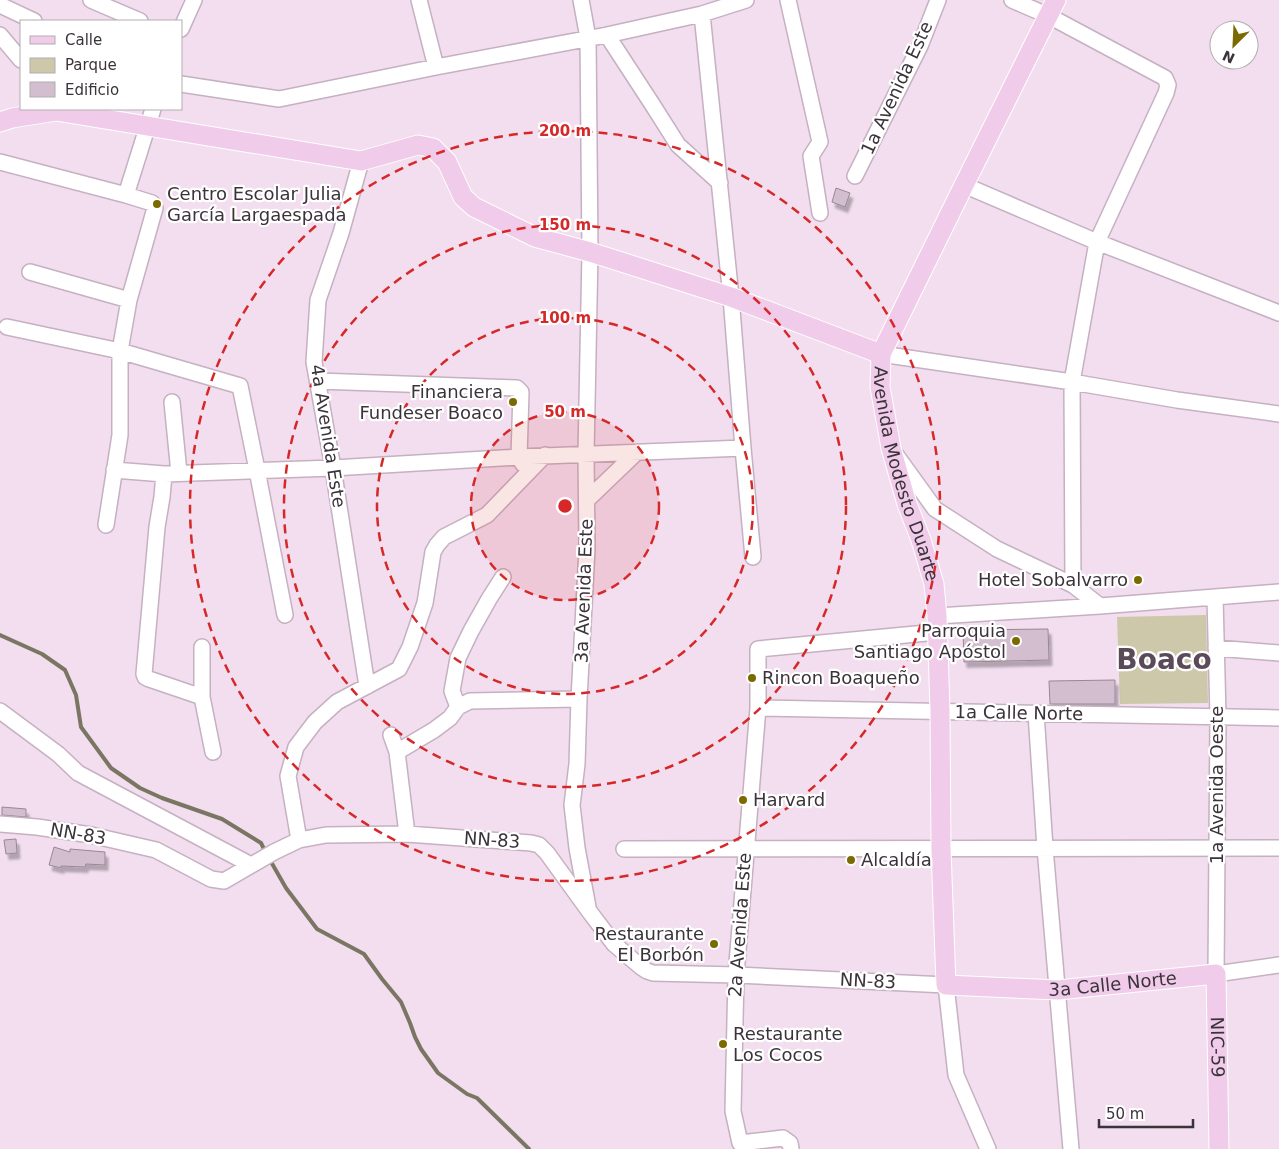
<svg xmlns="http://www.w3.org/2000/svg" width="1279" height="1149" font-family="'DejaVu Sans',sans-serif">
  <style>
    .green { fill: #cdc8aa }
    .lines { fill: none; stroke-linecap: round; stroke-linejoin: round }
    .stream { stroke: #7b7663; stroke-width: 4 }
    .building { fill: #d2bece; stroke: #998696; filter: url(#shadow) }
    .minor-casing { stroke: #c5b1c1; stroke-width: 18 }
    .major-casing { stroke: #fff; stroke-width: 21 }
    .minor { stroke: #fff; stroke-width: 15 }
    .major { stroke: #f0ccea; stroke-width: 19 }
    .ring { fill: none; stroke: #d62828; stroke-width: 2.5; stroke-dasharray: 9 6 }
    .poi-dot { fill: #7a6a00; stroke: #fff; stroke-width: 2 }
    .labels { text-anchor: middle; stroke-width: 4.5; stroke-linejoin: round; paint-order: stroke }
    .street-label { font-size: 18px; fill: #3b333a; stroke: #fff }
    .poi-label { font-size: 18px; fill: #3b333a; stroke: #fff; text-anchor: start }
    .town-label { font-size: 28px; font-weight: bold; fill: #5b4a58; stroke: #fff }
    .centre { fill: #d62828; stroke: #fff; stroke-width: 2.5 }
    .ring-label { font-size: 15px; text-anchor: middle; font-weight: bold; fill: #d62828; stroke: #fff; stroke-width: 4.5; stroke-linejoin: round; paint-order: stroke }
  </style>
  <defs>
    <filter id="shadow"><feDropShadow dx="3" dy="5.5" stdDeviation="1" flood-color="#0004"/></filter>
  </defs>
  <rect width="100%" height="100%" fill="#f2deee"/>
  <path class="green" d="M1206 615 1208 703 1120 704 1117 617Z"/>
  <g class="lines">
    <path class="stream" d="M0 635 42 654 65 670 76 695 81 727 111 768 140 788 162 798 222 819 261 843 266 853
      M270 860 286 888 317 929 364 954 382 979 401 1002 410 1023 415 1037 421 1049 438 1073 467 1094 477 1098 529 1149"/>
  </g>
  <path class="building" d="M836 188 850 193 845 207 832 202Z
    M1048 629 1049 660 964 662 963 630Z
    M1115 680V704H1050L1049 681Z
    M2 807 26 809V817L2 815Z
    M16 839 17 853 6 854 4 840Z
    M54 847 70 852V849L105 852V865L86 864 85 867 61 866V868L49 865Z"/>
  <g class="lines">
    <g class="minor-casing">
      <path id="minor" d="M91 0 140 21
        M419 0 436 67
        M581 0 588 38 590 252 586 454 587 549 579 699 577 764 572 805 577 848 588 907
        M788 0 820 142 811 156 820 213
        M1012 0 1049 16 1165 78 1168 85 1166 93 1097 242 1072 382 1073 585
        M0 5 34 21
        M702 14 731 297 743 448 753 557
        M181 29 194 0
        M0 35 21 60
        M607 35 652 104 678 145 720 183
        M181 84 279 99 436 67 607 35 702 14 746 0
        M361 161 341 233 318 300 314 362 333 468 367 686
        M0 162 126 195 152 203 155 208 129 300 120 351V435L106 525
        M855 176 920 46 938 0
        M964 185 1097 242 1279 313
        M126 195 153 109
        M30 272 129 300
        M7 327 120 351 240 386 257 470 285 615
        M881 354 1072 382 1177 400 1279 414
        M318 381 517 388 521 392 519 457 523 464
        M172 402 179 473
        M896 455 935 509 997 549 1073 585 1100 606
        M114 470 164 474 333 468 519 457 743 448
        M164 474 162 497 157 527 144 674 145 677 149 679 202 697
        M587 500 637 452
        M1215 597 1218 717 1216 974 1279 965
        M937 616 1100 606 1279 592
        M202 647V697L213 752
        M1216 648 1279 653
        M458 707 452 691 458 658 471 631 489 599 503 577
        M758 708 1279 718
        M0 711 58 754 78 773 251 865
        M1036 713 1045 848 1071 1149
        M391 735 397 752 407 834
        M397 752 434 730 450 718 458 707 470 701 579 699
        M0 824 37 827 91 835 156 850 211 879 224 881 274 852 299 840 326 835 407 834 531 843 539 845 547 853 589 911 614 944 641 967 647 971 653 973 736 975 946 985 956 1075 988 1149
        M299 840 288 776 296 747 315 722 337 702 399 669 410 647 425 603 433 552 437 545 444 537 487 515 545 455
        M624 849 1279 848
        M791 1149 790 1143 783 1138 740 1143 733 1111 736 975 758 708V649L937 632"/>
    </g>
    <g class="major-casing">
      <g id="major">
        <path id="s1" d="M1056 0 964 185 881 354 880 387 891 448 907 504 921 540 934 584 937 616 940 711 941 849 946 985 1058 990 1216 974 1219 1149"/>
        <path d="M0 122 12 118 56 111 361 161 418 145 433 148 447 162 463 197 474 207 535 237 590 252 731 297 881 354"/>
      </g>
    </g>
    <use href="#minor" class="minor"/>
    <use href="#major" class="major"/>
  </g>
  <circle cx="565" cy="506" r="94" fill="#d62828" fill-opacity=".12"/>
  <g class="ring">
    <circle cx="565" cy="506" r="94"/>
    <circle cx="565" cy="506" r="188"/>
    <circle cx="565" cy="506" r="281"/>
    <circle cx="565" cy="506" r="375"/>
  </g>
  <g class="poi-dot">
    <circle cx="157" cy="204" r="5"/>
    <circle cx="513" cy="402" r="5"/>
    <circle cx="1138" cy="580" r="5"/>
    <circle cx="1016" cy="641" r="5"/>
    <circle cx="752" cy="678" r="5"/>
    <circle cx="743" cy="800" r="5"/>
    <circle cx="851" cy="860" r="5"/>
    <circle cx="714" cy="944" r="5"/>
    <circle cx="723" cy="1044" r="5"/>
  </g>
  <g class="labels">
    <g class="street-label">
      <text transform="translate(897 88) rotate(-65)" y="6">1a Avenida Este</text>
      <text transform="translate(328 436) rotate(81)" y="6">4a Avenida Este</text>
      <text dy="6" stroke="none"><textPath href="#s1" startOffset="518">Avenida Modesto Duarte</textPath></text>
      <text transform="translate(584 591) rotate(-88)" y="6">3a Avenida Este</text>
      <text transform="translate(1019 713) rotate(1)" y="6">1a Calle Norte</text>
      <text transform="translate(1217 785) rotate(-90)" y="6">1a Avenida Oeste</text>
      <text transform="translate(78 834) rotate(10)" y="6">NN-83</text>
      <text transform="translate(492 840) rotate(4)" y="6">NN-83</text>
      <text transform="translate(740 925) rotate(-86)" y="6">2a Avenida Este</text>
      <text transform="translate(868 981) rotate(3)" y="6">NN-83</text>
      <text dy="6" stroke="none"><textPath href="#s1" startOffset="1201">3a Calle Norte</textPath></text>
      <text dy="6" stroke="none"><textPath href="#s1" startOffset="1378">NIC-59</textPath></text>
    </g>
    <g class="poi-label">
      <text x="167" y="200">Centro Escolar Julia<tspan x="167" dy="21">García Largaespada</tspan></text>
      <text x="503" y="398" text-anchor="end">Financiera<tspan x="503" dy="21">Fundeser Boaco</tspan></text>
      <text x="1128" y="586" text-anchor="end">Hotel Sobalvarro</text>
      <text x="1006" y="637" text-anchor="end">Parroquia<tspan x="1006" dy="21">Santiago Apóstol</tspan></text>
      <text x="762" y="684">Rincon Boaqueño</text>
      <text x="753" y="806">Harvard</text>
      <text x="861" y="866">Alcaldía</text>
      <text x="704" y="940" text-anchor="end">Restaurante<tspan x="704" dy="21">El Borbón</tspan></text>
      <text x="733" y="1040">Restaurante<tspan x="733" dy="21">Los Cocos</tspan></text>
    </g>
    <g class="town-label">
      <text x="1164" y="669">Boaco</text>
    </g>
  </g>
  <circle cx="565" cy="506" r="8" class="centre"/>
  <g class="ring-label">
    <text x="565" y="136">200 m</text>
    <text x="565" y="230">150 m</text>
    <text x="565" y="323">100 m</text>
    <text x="565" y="417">50 m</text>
  </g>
  <rect x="20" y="20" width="162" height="90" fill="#ffffff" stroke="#b1adb0"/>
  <rect x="30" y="36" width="25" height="8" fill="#f0ccea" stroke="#b1adb0"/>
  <text x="65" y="45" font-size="15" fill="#3b333a">Calle</text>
  <rect x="30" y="58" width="25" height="15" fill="#cdc8aa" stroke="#b1adb0"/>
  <text x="65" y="70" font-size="15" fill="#3b333a">Parque</text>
  <rect x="30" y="82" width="25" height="15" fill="#d2bece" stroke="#b1adb0"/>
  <text x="65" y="95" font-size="15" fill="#3b333a">Edificio</text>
  <g transform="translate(1234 45) rotate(204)"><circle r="24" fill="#ffffff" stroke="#b1adb0"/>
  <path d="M0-4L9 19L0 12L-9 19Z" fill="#7a6a00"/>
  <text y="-8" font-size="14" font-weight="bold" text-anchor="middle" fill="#3b333a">N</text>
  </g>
  <path d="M1099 1119v8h94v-8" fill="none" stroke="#3b333a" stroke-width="2.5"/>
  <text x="1106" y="1119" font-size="15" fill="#3b333a" stroke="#ffffff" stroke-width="4" paint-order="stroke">50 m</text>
</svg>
